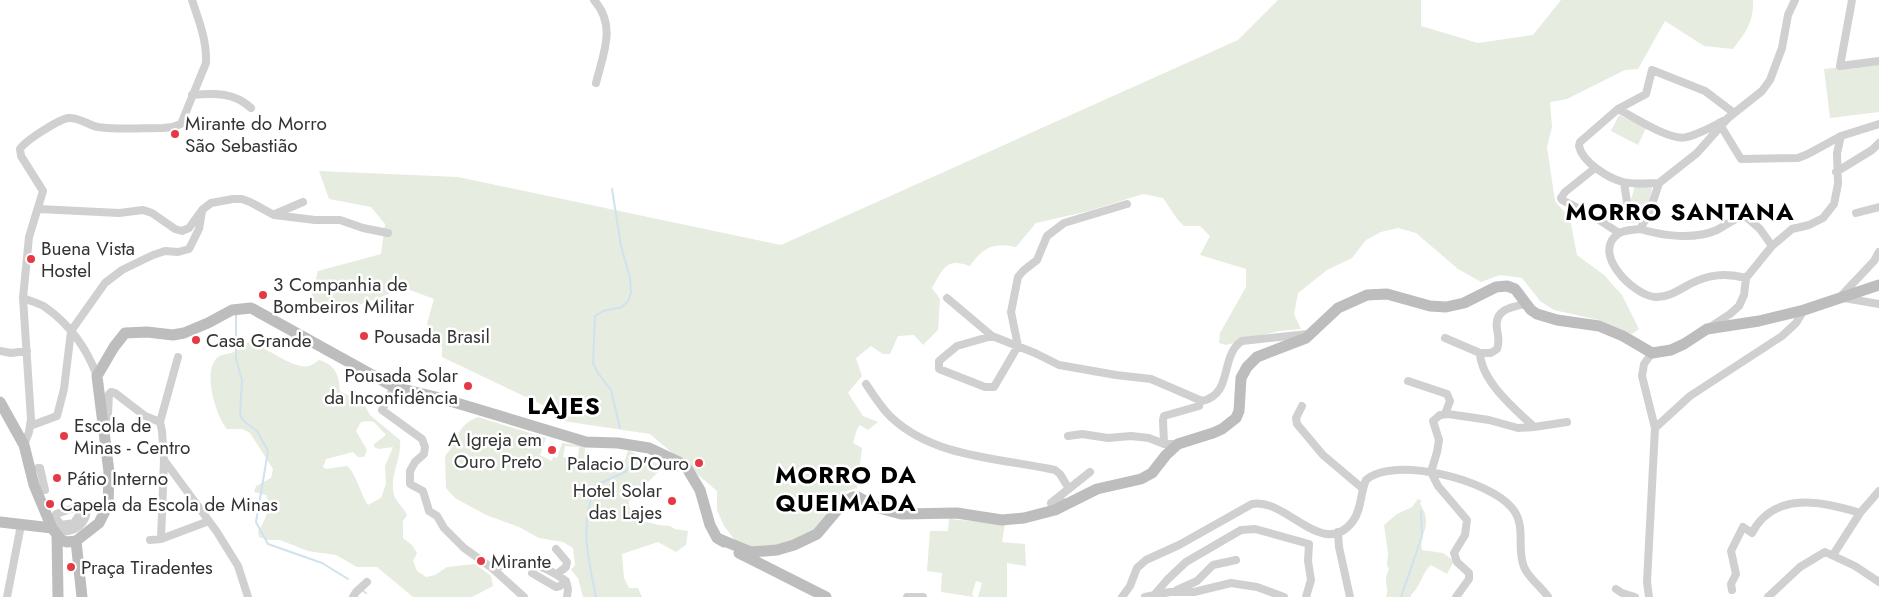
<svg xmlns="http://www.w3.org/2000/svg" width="1879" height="597" font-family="Jost,sans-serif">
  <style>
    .green { fill: #e6ecdf; fill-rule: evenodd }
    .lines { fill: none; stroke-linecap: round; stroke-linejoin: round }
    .stream { stroke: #cfe2ee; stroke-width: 2 }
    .street { stroke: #d0d0d0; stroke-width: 8 }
    .secondary { stroke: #bdbdbd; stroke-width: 11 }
    .poi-dot { fill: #e63946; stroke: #fff; stroke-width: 2 }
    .labels { text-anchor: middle; stroke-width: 5; stroke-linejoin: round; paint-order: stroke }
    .poi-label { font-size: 19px; fill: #333; stroke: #fff; text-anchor: start }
    .district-label { font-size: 24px; font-weight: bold; letter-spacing: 1px; fill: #000; stroke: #fff }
  </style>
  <rect width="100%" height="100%" fill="#fff"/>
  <path class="green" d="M1278 0H1421V26L1478 43 1533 35 1561 0H1753C1754 22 1746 32 1733 49L1704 46 1665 21 1638 69 1625 70 1567 99 1550 102 1552 127 1547 147 1555 201 1570 219 1577 255 1604 275 1622 295 1639 329 1632 334 1599 320 1554 310 1540 301 1522 278 1500 275 1481 282 1458 269 1416 233 1398 228 1381 232 1366 240 1352 258 1327 270 1298 293 1294 314 1301 329 1279 331 1226 345 1219 343 1220 333 1246 287V269L1200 255 1210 236 1200 226H1184L1178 220 1163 198 1143 194 1089 211 1036 223 1016 247C994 242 983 247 970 266 946 257 943 269 932 288L940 299 938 330 923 345 914 335 898 336 890 354H883L871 346 856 358 862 376 848 393 863 416 878 422 868 430 860 425 857 429 853 443 862 448 857 488 844 492 815 530 802 539 768 549 749 548 734 539 724 526 717 510V491L650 434 563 421 549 408 442 357V347L427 324 434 299 405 288 342 311 310 301 318 271 381 254 385 224 371 207 329 199 319 171 458 177 781 245 1238 40Z
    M1879 63V112L1830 118 1824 69Z
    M1619 115 1646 128 1638 145 1611 131Z
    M1635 185 1652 187 1648 212 1643 223H1625Z
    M250 341C265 347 294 370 309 366 312 365 316 362 319 360 335 365 339 374 340 391L364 404 370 415 400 440C402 459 389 476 394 495 396 502 404 508 407 515L403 521V538L412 545 417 553 413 561 417 571 426 577 435 575 447 567 475 564 491 576 493 586 472 597H413L377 567H357L336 555 308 551 280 540H267L259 537 258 532C265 520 272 508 266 495L254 492 256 486 271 478 273 469 250 433 242 429H227C216 417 203 373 216 359 221 353 227 355 234 352 240 350 244 344 250 341ZM368 421 374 422 386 435 374 444V447L379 449 393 447 385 466 386 484 381 498 368 505C361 495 356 473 347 466L326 469 323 467 326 459 353 452 358 457H364L367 450 356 431 361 422Z
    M478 417 546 438 540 455 552 461 553 457 557 458 562 443 585 446 584 464 604 465V472L617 471 625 460 628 450 648 460 664 466 629 501V506L638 520 659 525 670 526 675 529 688 531 686 545 676 552 658 542 622 554 624 578 629 588H638L642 597H583L578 578 571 570 575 565 573 548 563 542 539 538 519 527 486 515 455 498 446 488 445 456C460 440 455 426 478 417ZM565 446 579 447 578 459H574L573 465 566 464 567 458 563 457Z
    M1418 499 1422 501 1420 503C1423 509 1426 514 1426 520 1427 531 1419 538 1422 550L1443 553 1454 561 1447 574 1431 565C1422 572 1421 586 1411 595V597H1386C1390 586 1382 583 1389 569L1387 565 1388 553 1384 525 1397 514 1412 507Z
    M949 519 1005 524 1002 542 1025 544 1026 566 1007 563V597H978L982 583 976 581 972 594 974 597 941 592 942 573 927 571 930 531H948Z"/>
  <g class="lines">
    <path class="stream" d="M612 189 621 246 630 278 631 293 628 301 622 307 603 311 595 316 593 363 598 373 611 390 620 428
      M236 315V359L242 380 240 416 245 422 257 431 268 451 256 522 268 544 322 563 348 579
      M362 590 366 593
      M596 597C588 556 579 526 596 485L625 472 631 465
      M1401 597 1422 536 1421 511"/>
    <path class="street" d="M594 0C617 26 603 54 596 83
      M1852 0 1840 66 1879 61
      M192 95C214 93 234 92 251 108
      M1618 109C1634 117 1671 142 1687 137 1699 134 1712 127 1723 121
      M1719 123 1741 159 1798 158 1808 154 1841 136 1879 124
      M1595 168 1565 192 1561 198 1562 200 1590 214 1619 233
      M1836 172 1872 150 1879 143
      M1624 183 1628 208
      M1659 183C1648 183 1634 185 1623 182 1608 178 1582 162 1579 146L1580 142 1618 109 1646 94 1652 70 1705 91 1734 113
      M39 209 119 213 143 210 152 213 175 229 182 231 189 228 202 210 211 203 233 199H242L250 202 274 215 315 220H340L363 228 388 233
      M1856 213 1879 207
      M275 214 303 202
      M1640 229C1663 236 1694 240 1717 230 1726 225 1734 219 1744 215L1760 229 1772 246
      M1746 278C1726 273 1709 274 1690 284 1679 290 1668 298 1655 297 1633 295 1591 253 1618 234 1623 230 1633 230 1640 229L1649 214 1659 183 1697 153 1728 118 1762 91 1770 80 1782 48 1788 15 1795 0
      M1841 296 1874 261 1879 252
      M23 298C30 301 39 303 45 307 69 324 87 349 97 376
      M947 298 992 336 1035 353 1059 365 1116 375 1151 379 1202 401C1234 394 1219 356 1242 341L1308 334
      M1844 298 1879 304
      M1710 327 1730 314 1739 306 1744 295 1746 278 1772 246 1792 229 1809 225 1823 218 1834 204 1838 184 1837 153 1841 136
      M992 336 957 346 939 361V369L985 387H994L1018 346 1011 312 1018 277 1023 271 1037 260 1047 236 1064 223 1127 204
      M1445 338 1480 353
      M0 351 11 353 27 351
      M1652 353 1644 364 1642 376 1655 428
      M178 357 160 422 162 431 164 460 217 532 238 566 248 597
      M1408 381 1447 394 1450 401 1445 414
      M866 384C874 396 882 409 892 418 935 458 1000 458 1055 470L1060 474 1069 489
      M394 387 382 410 422 439 425 447 424 454 415 462 410 471V484L423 491 429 511 437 516 444 528 464 548 492 568 524 597
      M1302 406 1296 418 1297 424 1323 455 1362 488
      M30 426 57 416 64 389 71 331 105 283 122 270 153 255 165 251 178 252 189 249 199 229 202 211
      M104 426 108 414 109 394 111 392 115 393 145 416 160 422
      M1534 427 1567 422
      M1068 436 1082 434 1108 438 1131 436 1149 438 1164 444H1178
      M1164 444 1163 420 1164 416 1199 406
      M24 445 29 432 31 419 23 298 29 237 43 191 21 156 20 149C26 140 58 120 68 118 79 117 88 125 98 127 119 130 142 128 163 128L172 127 181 124 206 63C207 41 199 21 192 0
      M38 468H40L45 490
      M1063 502 1054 504 1051 503 1090 472
      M74 508H78L81 512 74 523 61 525 55 517 56 514Z
      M62 532C75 531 85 525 87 511L81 510
      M1338 532 1339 547 1350 597
      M161 539 164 460
      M150 540 161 539 209 521
      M556 549 567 562 566 567 557 574
      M1833 555 1860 513 1879 491
      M492 568C525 561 537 560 566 581L568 589 567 597
      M532 573 556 587 560 586 566 581
      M1616 589 1622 593 1635 597
      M1177 590 1197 581 1213 565 1236 560
      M1732 590 1731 584 1736 574 1731 551 1743 527 1752 533C1774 491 1822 501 1860 513
      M1155 594 1167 580 1186 562 1241 530 1255 529 1309 544 1308 561 1311 580 1306 597
      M7 597 21 525
      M353 597 356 592 367 582
      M907 597H923
      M1122 597 1130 586 1137 568 1146 560 1179 545 1252 504C1286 497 1323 561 1353 521 1362 509 1360 493 1366 480 1393 455 1490 480 1512 508 1527 526 1516 547 1524 567 1529 579 1541 586 1548 597
      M1145 597 1170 592H1194L1231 583 1257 587 1284 597
      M1456 597 1469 579V573L1457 562 1454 553 1465 535 1467 520 1438 486 1431 472 1437 452 1439 440 1433 421 1440 415 1448 414 1489 420 1518 428 1534 427C1515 409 1481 381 1480 353H1491L1497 349C1500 342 1498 336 1497 329 1494 310 1510 307 1525 304
      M1649 597 1647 582 1655 428 1690 396 1782 336 1796 323 1804 310
      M1768 597 1800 567 1825 552 1855 566 1879 582"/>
    <path class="secondary" d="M0 402 24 445 34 485 52 528 61 540 67 542 76 541
      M0 522 52 528
      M57 535 58 597
      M717 538 751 552 777 550 794 545 817 534 844 502 853 497H858L879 508 901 514 957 513 1002 520 1024 518 1055 510 1097 489 1141 479 1152 473 1166 455 1178 444 1213 433 1222 429 1236 418 1239 411 1241 378 1247 367 1257 357 1306 338 1338 308 1367 295 1387 294 1430 306 1446 307 1464 303 1496 287 1507 286 1515 289 1531 310 1537 314 1557 320 1599 326 1623 336 1652 353 1671 350 1684 344 1707 329 1759 321 1804 310 1879 285
      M76 541 99 523 108 505 109 472 97 376 114 347 125 333 147 332 173 335 184 333 208 323 232 310 251 308 394 387 440 398 586 442 618 443 649 448 685 465 700 490 710 525 717 538 724 542
      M76 541 82 597
      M739 553 826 597"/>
  </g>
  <g class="poi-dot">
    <circle cx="175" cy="134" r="5"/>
    <circle cx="31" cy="259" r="5"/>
    <circle cx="263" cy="295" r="5"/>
    <circle cx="364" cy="336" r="5"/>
    <circle cx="196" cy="340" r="5"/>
    <circle cx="468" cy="386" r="5"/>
    <circle cx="64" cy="436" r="5"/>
    <circle cx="552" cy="450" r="5"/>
    <circle cx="699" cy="463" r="5"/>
    <circle cx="57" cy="478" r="5"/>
    <circle cx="672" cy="501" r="5"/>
    <circle cx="50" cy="504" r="5"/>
    <circle cx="481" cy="561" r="5"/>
    <circle cx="71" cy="567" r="5"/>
  </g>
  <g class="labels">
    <g class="poi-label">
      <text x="185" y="130">Mirante do Morro<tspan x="185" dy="22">São Sebastião</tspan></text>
      <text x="41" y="255">Buena Vista<tspan x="41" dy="22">Hostel</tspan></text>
      <text x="273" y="291">3 Companhia de<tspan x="273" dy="22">Bombeiros Militar</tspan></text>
      <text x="374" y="343">Pousada Brasil</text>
      <text x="206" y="347">Casa Grande</text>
      <text x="458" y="382" text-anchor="end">Pousada Solar<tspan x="458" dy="22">da Inconfidência</tspan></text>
      <text x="74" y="432">Escola de<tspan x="74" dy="22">Minas - Centro</tspan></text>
      <text x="542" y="446" text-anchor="end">A Igreja em<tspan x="542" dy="22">Ouro Preto</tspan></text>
      <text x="689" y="470" text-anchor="end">Palacio D'Ouro</text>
      <text x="67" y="485">Pátio Interno</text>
      <text x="662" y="497" text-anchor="end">Hotel Solar<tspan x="662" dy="22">das Lajes</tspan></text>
      <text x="60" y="511">Capela da Escola de Minas</text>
      <text x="491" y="568">Mirante</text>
      <text x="81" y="574">Praça Tiradentes</text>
    </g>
    <g class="district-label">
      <text x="1680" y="220">MORRO SANTANA</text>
      <text x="564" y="414">LAJES</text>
      <text x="846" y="483">MORRO DA<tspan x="846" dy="28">QUEIMADA</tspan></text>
    </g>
  </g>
</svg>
